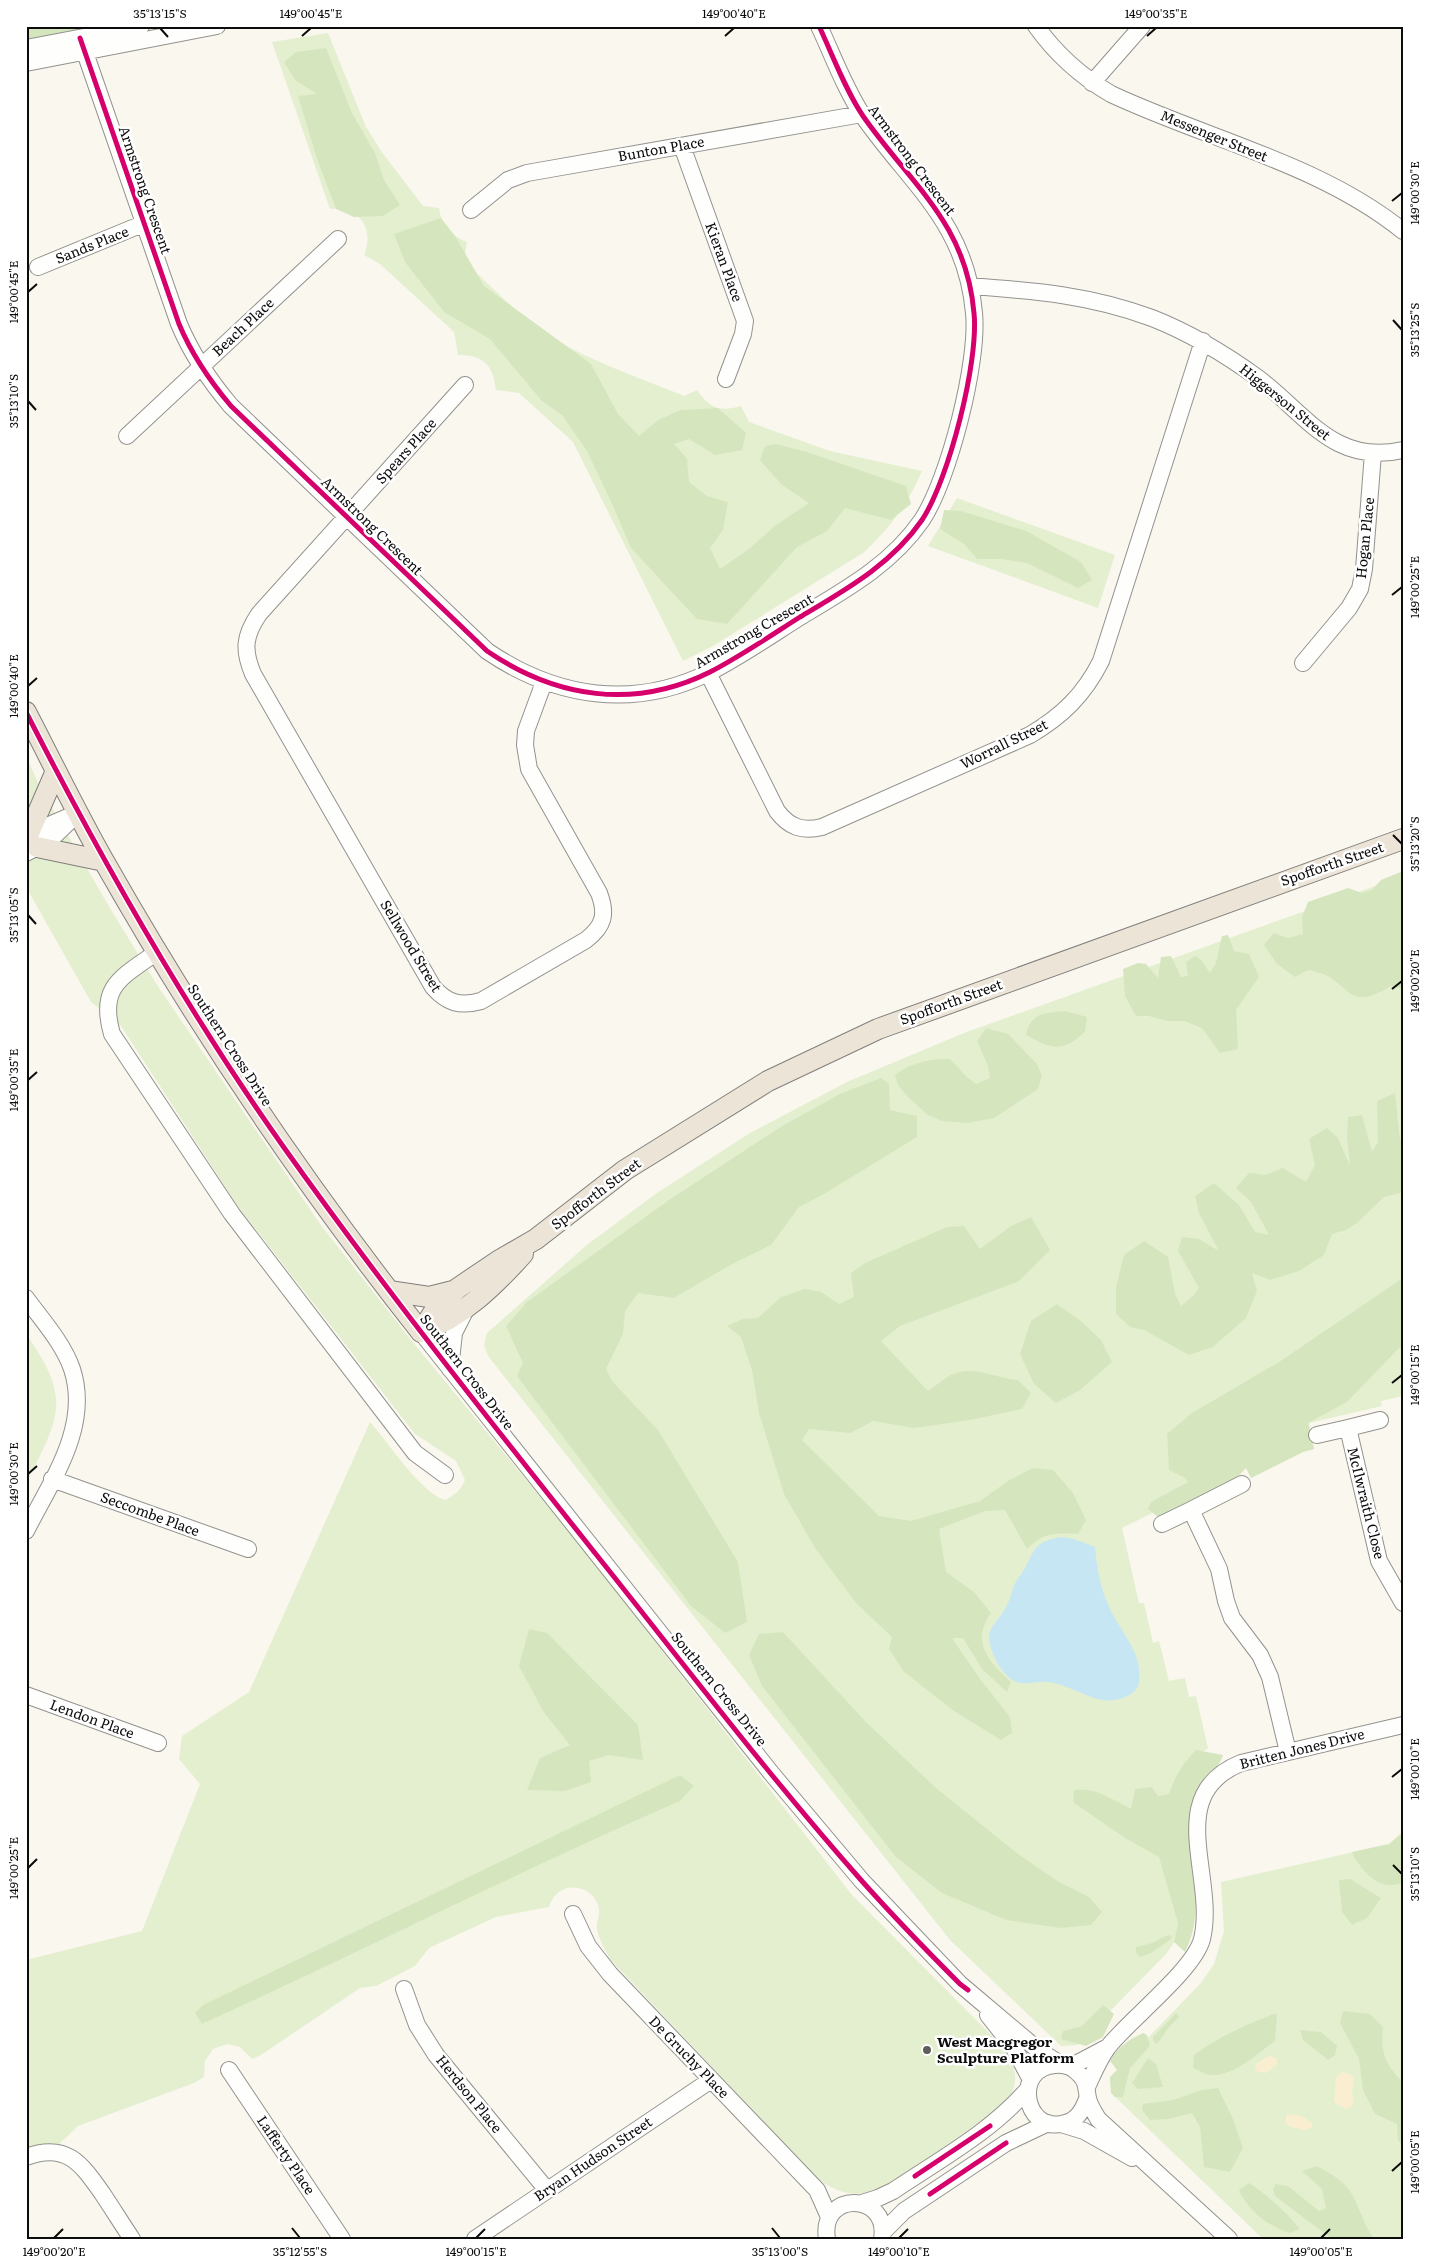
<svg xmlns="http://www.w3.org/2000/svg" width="1429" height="2265" font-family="Literata,serif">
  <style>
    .green { fill: #e4efcf }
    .forest { fill: #d5e6be }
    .sand { fill: #faeed1 }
    .water { fill: #c6e6f3 }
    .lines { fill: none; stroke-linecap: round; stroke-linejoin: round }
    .minor-casing { stroke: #93928e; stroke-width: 18 }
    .major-casing { stroke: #807f7c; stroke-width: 22 }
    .minor { stroke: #fefefd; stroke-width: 16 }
    .major { stroke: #ece5d7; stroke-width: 20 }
    .cycleway-casing { stroke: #fff; stroke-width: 8 }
    .cycleway { stroke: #d6006c; stroke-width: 5 }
    .ticks { fill: none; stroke: #0c0c0c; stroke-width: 2 }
    .poi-dot { fill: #5f5e5b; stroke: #fff; stroke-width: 2 }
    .labels { text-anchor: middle; stroke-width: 5; stroke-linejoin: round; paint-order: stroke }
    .street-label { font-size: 14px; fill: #0c0c0c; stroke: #fff }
    .poi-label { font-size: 14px; font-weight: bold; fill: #0c0c0c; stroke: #fff; text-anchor: start }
    .neatline { fill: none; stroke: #0c0c0c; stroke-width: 2 }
    .ticks-label { font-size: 12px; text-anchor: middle; fill: #0c0c0c }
  </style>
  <rect width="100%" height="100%" fill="#faf7ef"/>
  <path class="green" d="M328 33 366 127 381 151 423 206 439 208C441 225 451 236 467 242L464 261C490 285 516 313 545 333 583 359 641 378 684 396L697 390C710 409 720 412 741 406L749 422 830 451 922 471C908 504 889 529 863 553L713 646 683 661 573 442 519 393 496 390C493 365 484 355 458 355L454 332 380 264 364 255C375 228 359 206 330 209L272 42Z
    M957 498 1115 555 1098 608 928 546Z
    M26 756 39 785 111 910 159 988 320 1224 411 1340 579 1544 852 1895 1008 2052C1017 2074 1018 2081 1008 2102L883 2190C857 2197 839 2195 817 2178L609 1958C605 1949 599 1939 597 1929 596 1922 600 1916 599 1910 597 1894 582 1885 567 1888 557 1891 552 1898 549 1907L496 1917 429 1948 415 1966 376 1986 360 1988 261 2055 252 2059 240 2047 227 2044 213 2049 205 2061 204 2077 194 2083 78 2126 58 2145 41 2144 26 2149V1960L142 1931 200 1784 179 1759 182 1736 249 1692 370 1422C387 1441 422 1494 445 1500 454 1496 461 1490 465 1480L456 1461 415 1434 237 1205 121 1026 91 1002 26 887Z
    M1403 876V1396L1381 1401 1382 1406 1309 1423 1314 1449 1303 1452 1251 1478 1246 1467 1122 1528 1139 1603H1144L1153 1643 1159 1641 1169 1681 1185 1678 1189 1697 1196 1696 1208 1748 1193 1760 1178 1924 1174 1942 1167 1953 1077 2045 1061 2046 950 1940 488 1356 484 1345 487 1333 588 1244 657 1193 750 1133 847 1082 964 1033Z
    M26 1334C73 1400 59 1417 26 1484Z
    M1403 1832V2239H1263L1111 2093 1110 2077 1201 1983 1214 1964 1224 1931 1221 1882 1389 1844Z"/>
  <path class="forest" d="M26 26H92L26 42Z
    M326 48 352 113 375 153 384 180 400 205 383 216 354 217 336 209 317 159 298 96 317 94 295 80 284 62 296 52Z
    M441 218 455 236 484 286 591 364 618 414 639 436 658 420 681 410 718 408 746 433 742 450 715 455 689 439 674 444 687 459 689 482 707 496 728 502 723 530 710 548 720 569 749 549 776 525 809 503 782 485 760 460 765 446 776 444 807 452 906 486 911 504 891 520 845 508 827 531 797 547 727 624 697 619 631 548 613 506 587 451 562 415 542 401 490 339 444 312 405 262 394 234Z
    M944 510 961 511 1026 531 1081 562 1092 580 1078 588 1027 563 1001 559H977L964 544 940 529Z
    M1403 871V989L1391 986C1345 1015 1350 979 1316 972 1316 971 1309 970 1309 970 1304 971 1299 975 1295 977L1277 964 1264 945 1274 933 1288 938 1303 934 1302 917 1308 902 1348 888 1362 893 1372 890 1381 880Z
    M1228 935 1234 951 1249 954 1259 977 1236 1010 1238 1049 1220 1053 1202 1028 1184 1021H1167L1149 1016H1136L1125 996 1123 969 1138 963 1146 964 1158 978 1161 957 1171 956 1181 977 1188 976 1186 962 1195 956 1201 960 1210 973 1216 963 1222 936Z
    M1065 1011 1087 1017 1085 1032C1061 1053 1052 1049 1026 1035 1030 1013 1045 1013 1065 1011Z
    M986 1028 1008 1034 1036 1063 1042 1075 1038 1089 994 1118 968 1123 942 1121 928 1115 908 1097 898 1085 895 1075C909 1063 931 1058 950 1059L967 1077 976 1084 990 1078 988 1066 977 1041Z
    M881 1078 889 1084 890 1110 917 1116V1137L824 1194 799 1207 771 1245 732 1264 674 1298 638 1293 625 1311 623 1334 606 1369 612 1381 658 1430 738 1562 747 1622 725 1633 691 1606 517 1376 523 1363 506 1326 527 1302 669 1200 782 1126 840 1094Z
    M1395 1093 1400 1140 1403 1137V1192L1384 1197 1357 1223 1346 1230 1332 1234 1324 1255 1299 1271 1270 1280 1252 1273 1257 1291 1246 1318 1213 1347 1189 1355 1144 1330 1130 1327 1116 1314V1287L1124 1255 1144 1241 1168 1257 1175 1294 1181 1306 1194 1295 1199 1288 1178 1251 1182 1237 1199 1239 1219 1251 1199 1213 1195 1196 1214 1183 1239 1205 1255 1232 1269 1235 1251 1202 1236 1188 1249 1173 1266 1175 1283 1168 1306 1182 1315 1165 1309 1139 1327 1128 1338 1138 1350 1166 1347 1136 1348 1117 1362 1115 1372 1152 1378 1142 1377 1101Z
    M1031 1217 1050 1250 1019 1281 900 1326 881 1341 928 1391C936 1386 943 1379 951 1375 972 1364 997 1379 1018 1380L1031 1393 1022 1409 970 1420 914 1428 873 1421 850 1433 809 1429 802 1440 879 1516 911 1521 980 1501 1008 1481 1033 1468 1053 1470 1073 1493 1086 1520 1078 1534C1055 1533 1044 1532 1027 1549L1005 1510 985 1511 939 1529 946 1572 974 1592 991 1613C970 1642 989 1662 1011 1682L1007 1692 982 1669 963 1638H952L980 1679 1010 1717 1012 1733 1001 1740 954 1711 904 1672 889 1649 892 1637 856 1603 815 1548 784 1494 759 1413 752 1370 741 1337 727 1326 743 1319 758 1318 781 1297 805 1289 821 1292 839 1304 854 1297 851 1273 865 1263 947 1227 964 1226 980 1249 1011 1226Z
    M1403 1278V1350L1399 1348 1347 1402 1308 1423 1314 1449 1303 1452 1251 1478 1246 1468 1230 1485 1158 1517 1148 1509 1151 1502 1188 1482 1185 1478 1169 1470 1167 1434 1192 1413 1279 1362Z
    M1057 1304 1081 1321 1101 1340 1112 1362 1080 1390 1056 1403 1034 1384 1020 1354 1031 1321Z
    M529 1629 547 1633 638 1725 643 1760 609 1755 589 1761 591 1782 565 1791 527 1790 540 1758 570 1745 543 1711 519 1666Z
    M783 1632 865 1721 936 1788 1018 1854 1059 1882 1089 1897 1102 1912 1091 1925 1061 1928 1006 1920 942 1893 896 1857 762 1686 749 1655 759 1634Z
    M1196 1750 1223 1755C1218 1771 1207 1772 1200 1785 1196 1792 1190 1806 1190 1814 1186 1861 1208 1907 1185 1952L1174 1942 1178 1923 1159 1857 1125 1838 1073 1802 1074 1790C1095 1787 1112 1799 1131 1809L1135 1789 1152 1787 1158 1796 1169 1794C1175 1776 1183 1763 1196 1750Z
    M680 1775 694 1786 680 1801C519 1871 362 1951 202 2024L195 2013 203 2005Z
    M1403 1832V1882C1381 1894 1360 1870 1352 1852L1389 1844Z
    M1350 1879 1381 1898 1367 1918 1352 1925 1342 1912 1339 1880Z
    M1168 1935 1172 1936 1171 1939 1151 1953 1140 1957 1136 1953V1947L1152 1943Z
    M1103 2005 1114 2014 1103 2037 1086 2046 1061 2039 1063 2031 1082 2026Z
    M1343 2011 1370 2014 1383 2027C1380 2051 1385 2065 1403 2082V2146L1398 2140 1397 2124 1375 2114 1363 2090 1359 2059 1340 2023Z
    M1176 2013 1179 2017 1170 2026 1157 2044 1153 2041V2037Z
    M1277 2013 1275 2041C1258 2053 1234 2076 1212 2075 1206 2075 1198 2070 1193 2068L1194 2055C1220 2036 1247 2024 1277 2013Z
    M1300 2030 1321 2032 1337 2046 1335 2055 1328 2060 1303 2040Z
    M1143 2033 1147 2035 1150 2046 1130 2068 1123 2097H1115L1111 2093 1110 2077 1117 2070 1110 2061C1118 2047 1128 2040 1143 2033Z
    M1148 2058 1156 2064 1163 2087 1138 2089 1132 2083Z
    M1218 2088 1233 2119 1243 2148 1230 2172 1204 2167 1200 2127 1192 2113 1169 2119 1150 2120 1142 2110 1143 2104 1173 2100 1202 2090Z
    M1317 2166C1326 2171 1337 2177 1344 2184 1359 2199 1361 2223 1375 2239H1332L1275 2196 1273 2190 1275 2184 1288 2186 1319 2211 1326 2208 1322 2189 1302 2171Z
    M1249 2183C1269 2196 1285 2211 1300 2229L1290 2233C1269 2227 1247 2210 1239 2190Z"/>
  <path class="sand" d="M1269 2056 1277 2058V2064L1266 2073 1258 2072 1255 2068 1256 2064Z
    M1342 2072 1352 2075 1354 2079 1352 2091 1354 2104 1346 2109 1338 2105 1334 2101 1336 2078Z
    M1287 2114 1302 2116 1312 2123V2128L1304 2130 1288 2126 1285 2121Z"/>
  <path class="water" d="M1061 1537 1074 1539 1095 1547C1097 1570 1101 1592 1112 1613 1123 1635 1143 1654 1139 1682 1137 1697 1115 1702 1102 1700 1083 1696 1066 1684 1048 1682 1036 1681 1025 1686 1014 1681 1006 1677 998 1665 995 1658 981 1628 995 1628 1006 1607 1010 1600 1011 1593 1014 1586 1016 1580 1021 1575 1024 1570 1036 1548 1034 1542 1061 1537Z"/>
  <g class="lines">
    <g class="minor-casing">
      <path id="minor" d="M1036 26C1056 54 1082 77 1111 94 1207 139 1320 164 1403 231
        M80 38 179 324C192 355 209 380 231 406L487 651C556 698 634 710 710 672 741 656 770 636 800 617 845 590 891 565 922 520 949 479 979 361 974 313 966 222 911 185 863 116 845 89 833 56 819 26
        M26 48 141 26
        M26 63 217 26
        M1092 83 1142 26
        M682 146 745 321 743 334 726 379
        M471 210 508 180 527 173 862 114
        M38 267 145 223
        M971 286C1036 291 1090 295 1152 318 1190 333 1225 354 1258 378 1305 413 1334 466 1403 450
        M465 385 259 614C244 636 243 650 253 674L433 987C447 1003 460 1007 481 1001L586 940C604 926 607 914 599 893L529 769 525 745 526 731 544 682
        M127 436 338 239
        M1303 663 1349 608 1360 589 1364 569 1373 453
        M708 673 777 811C789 827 802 832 822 827L1030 735C1062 716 1084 695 1101 661L1203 341
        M26 835 70 816
        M26 853 49 841 78 813
        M157 952C122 977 98 986 112 1034L232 1214 415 1453 445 1475
        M26 1298C42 1320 63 1343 72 1369 91 1427 51 1481 26 1531
        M421 1332 772 1774 862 1881 960 1984 1037 2049 1060 2064
        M450 1369 454 1333 466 1309
        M1348 1428 1380 1420
        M1317 1435 1348 1428 1379 1561 1403 1603
        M52 1479 248 1549
        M1191 1510 1242 1484
        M1162 1524 1191 1510 1219 1569 1226 1601 1232 1618 1260 1655 1270 1677 1288 1752
        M26 1695 158 1743
        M573 1914 588 1946 610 1974 817 2190 829 2217
        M404 1989 417 2025 436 2055 547 2190
        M988 2015 1014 2048 1031 2080
        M1070 2067 1108 2047
        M229 2070 342 2239
        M1087 2087C1093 2074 1099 2059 1108 2047 1130 2019 1194 1970 1202 1939 1217 1877 1162 1795 1241 1763L1403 1725
        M1087 2099C1082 2112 1076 2122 1061 2124 1024 2131 1013 2068 1055 2065 1064 2064 1073 2067 1079 2074 1087 2081 1086 2089 1088 2098 1089 2105 1095 2113 1098 2119L1229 2239
        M1061 2124 1084 2131 1132 2158
        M26 2157C66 2142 81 2163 102 2193 112 2208 122 2224 132 2239
        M862 2203 878 2198 893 2191C939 2160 991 2132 1028 2089
        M883 2232 904 2211 1006 2143 1048 2123
        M475 2239 711 2080
        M827 2239C819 2190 890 2192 882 2239"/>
    </g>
    <g class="major-casing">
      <path id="major" d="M26 712C52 762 77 814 105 863 198 1027 304 1184 421 1332
        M29 833 56 771
        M37 847 104 861
        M389 1291 429 1297 453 1291
        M421 1332 437 1307 458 1288 498 1261 536 1239 625 1170 768 1081 878 1029 1403 839
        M421 1332C462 1318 495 1285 523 1254"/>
    </g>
    <use href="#minor" class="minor"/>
    <use href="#major" class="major"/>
    <g class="cycleway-casing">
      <path id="cycleway" d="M80 38 179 324C192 355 209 380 231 406L487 651C556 698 634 710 710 672 741 656 770 636 800 617 845 590 891 565 922 520 949 479 979 361 974 313 966 222 911 185 863 116 845 89 833 56 819 26
        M26 712C103 863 187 1011 285 1149 384 1288 490 1421 595 1553 683 1663 768 1775 861 1880 893 1916 926 1950 960 1984L968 1990
        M915 2176 990 2126
        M930 2194 1006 2143"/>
    </g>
    <use href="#cycleway" class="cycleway"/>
  </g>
  <path class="ticks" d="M160 28 168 37M302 36 311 28M725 36 734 28M1147 36 1156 28M1392 201 1402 193M28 292 37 284M1393 320 1402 330M28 401 36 410M1392 595 1402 587M28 686 37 678M1393 835 1402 844M28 915 36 924M1392 989 1402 981M28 1080 37 1072M1392 1383 1402 1375M28 1474 37 1466M1392 1777 1402 1769M1393 1865 1402 1874M28 1868 37 1859M1392 2171 1402 2162M292 2228 300 2238M772 2228 780 2238M54 2238 63 2229M476 2238 485 2229M899 2238 908 2229M1321 2238 1330 2229"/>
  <circle class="poi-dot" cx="927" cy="2050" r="5"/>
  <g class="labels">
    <g class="street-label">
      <text transform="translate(1214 136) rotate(22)" y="5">Messenger Street</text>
      <text transform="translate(661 149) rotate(-10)" y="5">Bunton Place</text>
      <text transform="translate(912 160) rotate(53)" y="5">Armstrong Crescent</text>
      <text transform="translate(145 190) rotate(71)" y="5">Armstrong Crescent</text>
      <text transform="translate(92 245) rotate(-22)" y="5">Sands Place</text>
      <text transform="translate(724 262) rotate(70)" y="5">Kieran Place</text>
      <text transform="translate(243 327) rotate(-43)" y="5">Beach Place</text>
      <text transform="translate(1285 402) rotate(39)" y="5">Higgerson Street</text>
      <text transform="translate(406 451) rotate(-48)" y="5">Spears Place</text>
      <text transform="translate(372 526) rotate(44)" y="5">Armstrong Crescent</text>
      <text transform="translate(1365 538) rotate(-84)" y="5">Hogan Place</text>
      <text transform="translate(754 631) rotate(-30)" y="5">Armstrong Crescent</text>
      <text transform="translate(1004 744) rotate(-26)" y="5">Worrall Street</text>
      <text transform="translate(1332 864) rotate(-19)" y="5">Spofforth Street</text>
      <text transform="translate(411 946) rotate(59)" y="5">Sellwood Street</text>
      <text transform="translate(951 1002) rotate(-20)" y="5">Spofforth Street</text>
      <text transform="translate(230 1045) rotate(57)" y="5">Southern Cross Drive</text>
      <text transform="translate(596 1194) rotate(-37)" y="5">Spofforth Street</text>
      <text transform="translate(467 1372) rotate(52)" y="5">Southern Cross Drive</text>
      <text transform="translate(1366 1503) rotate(76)" y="5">McIlwraith Close</text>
      <text transform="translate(150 1514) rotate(20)" y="5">Seccombe Place</text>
      <text transform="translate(719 1689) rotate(51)" y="5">Southern Cross Drive</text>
      <text transform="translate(92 1719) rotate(20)" y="5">Lendon Place</text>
      <text transform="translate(1302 1749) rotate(-14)" y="5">Britten Jones Drive</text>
      <text transform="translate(689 2057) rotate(46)" y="5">De Gruchy Place</text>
      <text transform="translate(469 2094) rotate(51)" y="5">Herdson Place</text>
      <text transform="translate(286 2155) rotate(56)" y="5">Lafferty Place</text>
      <text transform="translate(593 2159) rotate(-34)" y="5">Bryan Hudson Street</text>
    </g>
    <g class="poi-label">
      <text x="937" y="2047">West Macgregor<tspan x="937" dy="16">Sculpture Platform</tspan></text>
    </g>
  </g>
  <rect width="1429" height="2265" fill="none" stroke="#ffffff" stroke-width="55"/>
  <rect x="28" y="28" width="1374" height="2210" class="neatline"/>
  <g class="ticks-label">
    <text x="160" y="18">35°13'15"S</text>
    <text x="311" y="18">149°00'45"E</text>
    <text x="734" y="18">149°00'40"E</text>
    <text x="1156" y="18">149°00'35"E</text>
    <text transform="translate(1415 193) rotate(-90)" y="4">149°00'30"E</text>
    <text transform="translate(14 292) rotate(-90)" y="4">149°00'45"E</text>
    <text transform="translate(1415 330) rotate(-90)" y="4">35°13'25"S</text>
    <text transform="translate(14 401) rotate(-90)" y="4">35°13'10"S</text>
    <text transform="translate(1415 587) rotate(-90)" y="4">149°00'25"E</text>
    <text transform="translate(14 686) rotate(-90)" y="4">149°00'40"E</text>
    <text transform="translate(1415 844) rotate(-90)" y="4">35°13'20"S</text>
    <text transform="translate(14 915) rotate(-90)" y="4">35°13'05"S</text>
    <text transform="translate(1415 981) rotate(-90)" y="4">149°00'20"E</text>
    <text transform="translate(14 1080) rotate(-90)" y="4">149°00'35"E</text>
    <text transform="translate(1415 1375) rotate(-90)" y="4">149°00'15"E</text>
    <text transform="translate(14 1474) rotate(-90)" y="4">149°00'30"E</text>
    <text transform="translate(1415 1769) rotate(-90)" y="4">149°00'10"E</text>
    <text transform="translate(14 1868) rotate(-90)" y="4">149°00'25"E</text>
    <text transform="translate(1415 1874) rotate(-90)" y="4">35°13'10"S</text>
    <text transform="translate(1415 2162) rotate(-90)" y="4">149°00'05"E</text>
    <text x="54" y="2256">149°00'20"E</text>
    <text x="300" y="2256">35°12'55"S</text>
    <text x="476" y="2256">149°00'15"E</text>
    <text x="780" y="2256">35°13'00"S</text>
    <text x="899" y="2256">149°00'10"E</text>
    <text x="1321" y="2256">149°00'05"E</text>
  </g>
</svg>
